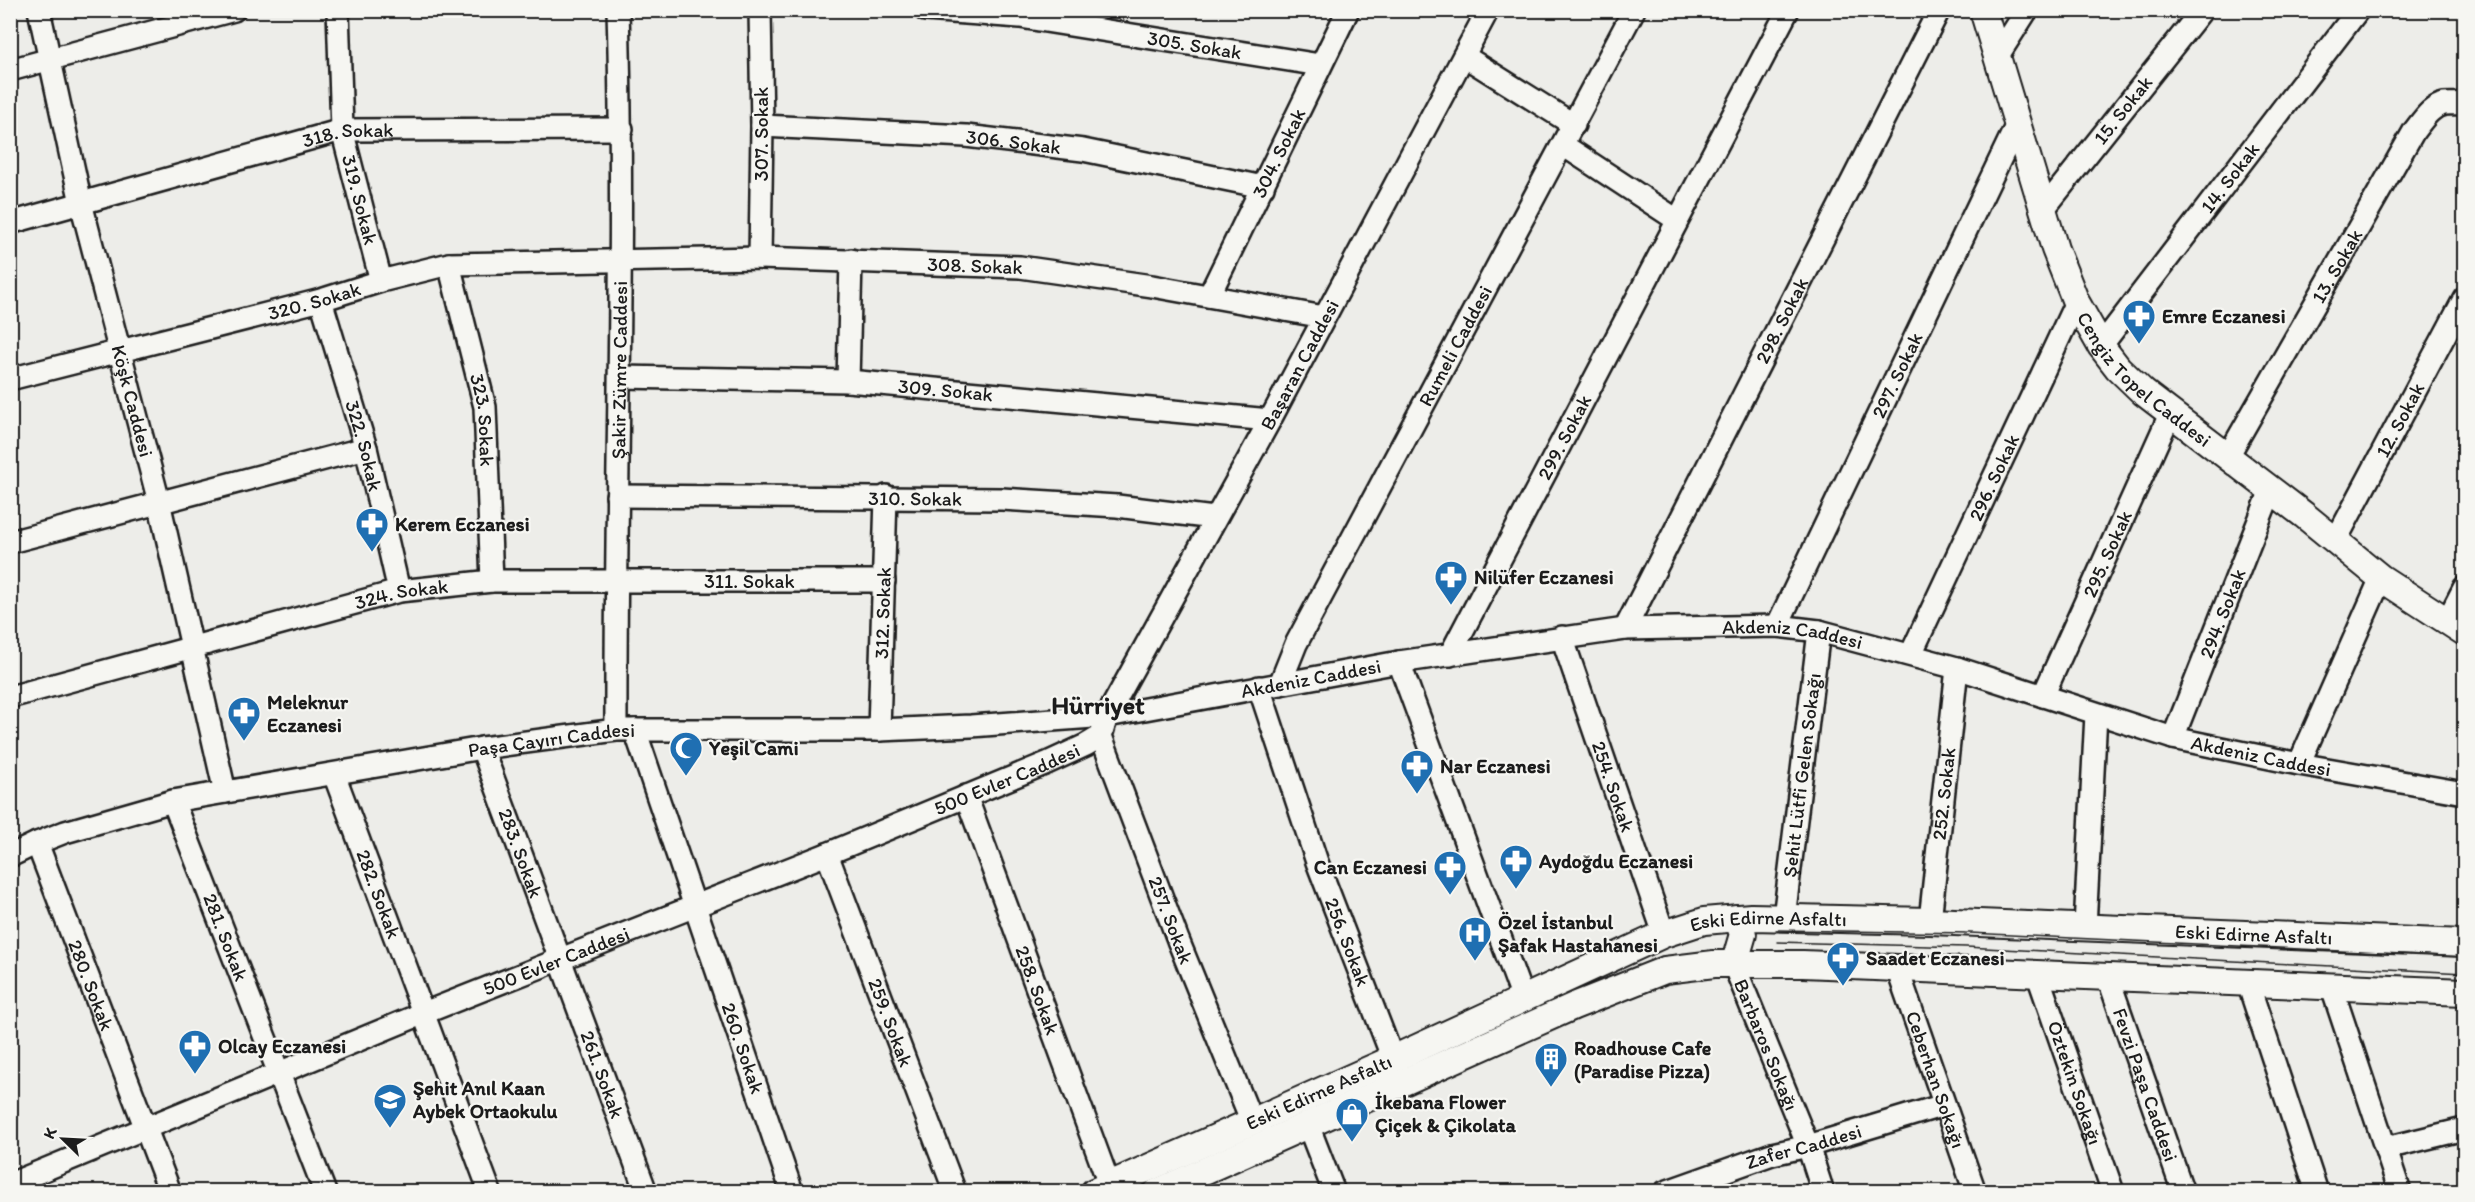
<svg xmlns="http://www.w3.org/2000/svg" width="2475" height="1202" font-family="Itim,sans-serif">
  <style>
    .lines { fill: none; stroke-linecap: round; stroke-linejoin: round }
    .minor-casing { stroke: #1c1c1c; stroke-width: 26 }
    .major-casing { stroke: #1c1c1c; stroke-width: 30 }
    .minor { stroke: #f6f6f2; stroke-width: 21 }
    .major { stroke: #f6f6f2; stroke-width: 26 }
    .tram { stroke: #1c1c1c; stroke-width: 1.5 }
    .labels { text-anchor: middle; stroke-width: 4.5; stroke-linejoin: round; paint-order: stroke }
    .street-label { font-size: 20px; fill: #1c1c1c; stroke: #f6f6f2 }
    .poi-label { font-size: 20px; font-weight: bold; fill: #1c1c1c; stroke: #f6f6f2; text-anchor: start }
    .district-label { font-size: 26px; font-weight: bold; fill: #1c1c1c; stroke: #f6f6f2 }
  </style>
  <rect width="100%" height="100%" fill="#edede9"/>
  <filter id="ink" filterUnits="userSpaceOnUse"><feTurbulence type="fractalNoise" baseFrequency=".0167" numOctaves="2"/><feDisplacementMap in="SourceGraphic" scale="12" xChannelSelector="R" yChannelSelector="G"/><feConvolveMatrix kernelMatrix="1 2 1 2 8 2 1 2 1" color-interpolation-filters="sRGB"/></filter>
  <g filter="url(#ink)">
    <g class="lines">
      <g class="minor-casing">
        <g id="minor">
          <path id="s1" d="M39 10 81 203 159 502 225 792"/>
          <path id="s2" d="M338 10 342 130 381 281"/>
          <path d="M760 10 762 126 760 258"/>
          <path id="s3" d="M925 10 1020 17 1320 65"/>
          <path d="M1464 56 1574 125"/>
          <path d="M1997 57 2027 10"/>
          <path d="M10 70 234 10"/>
          <path id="s4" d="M762 126 966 136 1083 150 1263 187"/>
          <path d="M1563 145 1677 220"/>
          <path id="s5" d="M2043 210 2202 10"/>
          <path id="s6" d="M10 223 342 130 622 129"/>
          <path id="s7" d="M449 264 485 407 492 581"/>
          <path id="s8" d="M1209 296 1348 10"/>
          <path id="s9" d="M321 300 366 448 399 591"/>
          <path id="s10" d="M2101 346 2358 10"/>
          <path id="s11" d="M620 377 848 381 1270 420"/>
          <path id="s12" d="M10 379 321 300 381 281 449 264 760 258 1020 267 1152 286 1324 317"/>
          <path d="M848 381 851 260"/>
          <path id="s13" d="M2228 456 2414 131C2423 120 2430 107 2444 104 2452 103 2458 105 2464 102"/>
          <path id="s14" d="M617 496 1002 499 1117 506 1214 518"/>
          <path id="s15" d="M2336 540 2464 299"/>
          <path d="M10 542 366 448"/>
          <path d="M2447 621 2464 588"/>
          <path id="s16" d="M1777 626 2017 124"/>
          <path id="s17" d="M1625 629 1939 10"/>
          <path id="s18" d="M1562 637 1664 934"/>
          <path id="s19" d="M1911 654 2076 302"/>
          <path id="s20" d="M1450 655 1788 10"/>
          <path d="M1399 662 1523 999"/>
          <path id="s21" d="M1280 684 1296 644 1634 10"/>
          <path id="s22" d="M1259 687 1317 862 1393 1059"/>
          <path id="s23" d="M2043 696 2171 412"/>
          <path id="s24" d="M10 697 399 591 492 581H884"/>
          <path id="s25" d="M616 730C615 490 625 251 618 10"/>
          <path id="s26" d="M635 730 792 1192"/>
          <path id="s27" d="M879 730 886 496"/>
          <path id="s28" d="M2173 738 2271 490"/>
          <path id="s29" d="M482 748 646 1192"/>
          <path d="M2299 764 2381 578"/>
          <path id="s30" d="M334 774 490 1192"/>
          <path id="s31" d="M966 796 1109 1184"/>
          <path id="s32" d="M173 801 325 1192"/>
          <path id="s33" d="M37 843 170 1192"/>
          <path id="s34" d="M827 854 955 1192"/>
          <path id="s35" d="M10 856 37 843 65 832 173 801 482 748 616 730H879L971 726 1107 716 1399 662 1625 629 1777 626 1819 631 1957 668 2173 738 2299 764 2464 793"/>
          <path id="s36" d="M1784 918 1819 631"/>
          <path id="s37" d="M1930 921 1957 668"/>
          <path d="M2085 927 2096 714"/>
          <path id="s38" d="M1734 965 1808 1146 1823 1192"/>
          <path id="s39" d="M1897 968 1975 1192"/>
          <path id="s40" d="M2037 973 2113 1192"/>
          <path id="s41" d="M2108 977 2183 1192"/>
          <path d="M2248 983 2317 1192"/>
          <path d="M2331 985 2400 1192"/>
          <path id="s42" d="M1252 1122 1178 940 1101 736 1107 716 1270 420 1488 10"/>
          <path d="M1308 1125 1334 1192"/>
          <path d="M2386 1148 2464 1129"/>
          <path id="s43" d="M10 1184 424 1013 827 854 1047 763 1086 745 1101 736"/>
          <path id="s44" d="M1665 1192 1772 1154 1808 1146 1944 1105"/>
        </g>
      </g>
      <g class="major-casing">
        <g id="major">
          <path id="s45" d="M1983 10 2055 249 2076 302 2101 346 2118 368 2143 392 2304 515 2381 578 2464 632"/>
          <path d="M1734 965 1743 934 1737 918"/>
          <path id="s46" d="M1094 1192 1393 1059 1664 934 1704 921 1751 917 1930 921 2464 943"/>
          <path d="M1157 1192 1574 1006 1665 970 1714 964H1803L2464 992"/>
        </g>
      </g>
      <use href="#minor" class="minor"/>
      <use href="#major" class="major"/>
      <path class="tram" d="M1776 930 1970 933 2464 957
        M1777 942 1966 947 2464 973"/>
    </g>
  </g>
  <defs>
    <g id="pharmacy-pin" transform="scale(1.725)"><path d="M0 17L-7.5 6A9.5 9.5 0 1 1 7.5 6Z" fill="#1f6fb2" stroke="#f6f6f2"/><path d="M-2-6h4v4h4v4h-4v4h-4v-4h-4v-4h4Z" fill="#fff"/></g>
    <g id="mosque-pin" transform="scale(1.725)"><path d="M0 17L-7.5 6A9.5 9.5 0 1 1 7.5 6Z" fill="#1f6fb2" stroke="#f6f6f2"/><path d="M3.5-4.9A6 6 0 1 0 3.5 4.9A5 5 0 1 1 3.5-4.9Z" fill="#fff"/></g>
    <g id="hospital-pin" transform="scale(1.725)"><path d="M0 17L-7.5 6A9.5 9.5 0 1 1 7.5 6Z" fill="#1f6fb2" stroke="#f6f6f2"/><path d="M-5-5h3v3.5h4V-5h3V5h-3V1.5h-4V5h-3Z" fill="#fff"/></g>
    <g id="building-pin" transform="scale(1.725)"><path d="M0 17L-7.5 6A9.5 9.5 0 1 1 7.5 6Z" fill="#1f6fb2" stroke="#f6f6f2"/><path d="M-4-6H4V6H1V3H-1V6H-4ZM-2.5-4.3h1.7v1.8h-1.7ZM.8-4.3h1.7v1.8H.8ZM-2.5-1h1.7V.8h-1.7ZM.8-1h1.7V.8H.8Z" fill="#fff"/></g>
    <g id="school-pin" transform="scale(1.725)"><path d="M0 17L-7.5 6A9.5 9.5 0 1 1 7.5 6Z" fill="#1f6fb2" stroke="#f6f6f2"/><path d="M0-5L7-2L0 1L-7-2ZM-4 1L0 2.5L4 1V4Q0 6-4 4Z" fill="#fff"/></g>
    <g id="shop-pin" transform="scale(1.725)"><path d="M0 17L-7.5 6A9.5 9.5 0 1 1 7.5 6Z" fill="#1f6fb2" stroke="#f6f6f2"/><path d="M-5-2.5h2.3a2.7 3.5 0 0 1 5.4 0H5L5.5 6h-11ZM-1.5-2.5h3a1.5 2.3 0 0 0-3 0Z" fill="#fff"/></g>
  </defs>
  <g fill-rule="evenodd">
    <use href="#pharmacy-pin" x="2139" y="316"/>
    <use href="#pharmacy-pin" x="372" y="524"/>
    <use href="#pharmacy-pin" x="1451" y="577"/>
    <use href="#pharmacy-pin" x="244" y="713"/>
    <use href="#mosque-pin" x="686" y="748"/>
    <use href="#pharmacy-pin" x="1417" y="766"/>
    <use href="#pharmacy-pin" x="1516" y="861"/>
    <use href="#pharmacy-pin" x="1450" y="867"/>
    <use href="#hospital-pin" x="1475" y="933"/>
    <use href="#pharmacy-pin" x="1843" y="958"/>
    <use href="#pharmacy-pin" x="195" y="1046"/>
    <use href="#building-pin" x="1551" y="1059"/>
    <use href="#school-pin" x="390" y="1100"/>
    <use href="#shop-pin" x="1352" y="1114"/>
  </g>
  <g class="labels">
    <g class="street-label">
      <text dy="7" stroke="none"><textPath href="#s3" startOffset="272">305. Sokak</textPath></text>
      <text dy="7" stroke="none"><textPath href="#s5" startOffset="128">15. Sokak</textPath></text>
      <text transform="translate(761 134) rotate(-90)" y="7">307. Sokak</text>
      <text dy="7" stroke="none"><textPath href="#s6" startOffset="350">318. Sokak</textPath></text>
      <text dy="7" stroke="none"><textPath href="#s4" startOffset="252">306. Sokak</textPath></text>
      <text dy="7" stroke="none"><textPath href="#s8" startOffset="159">304. Sokak</textPath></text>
      <text dy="7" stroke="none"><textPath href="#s10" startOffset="212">14. Sokak</textPath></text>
      <text dy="7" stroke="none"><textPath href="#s2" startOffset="192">319. Sokak</textPath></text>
      <text dy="7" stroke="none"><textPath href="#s12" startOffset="980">308. Sokak</textPath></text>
      <text dy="7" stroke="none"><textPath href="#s13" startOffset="219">13. Sokak</textPath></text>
      <text dy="7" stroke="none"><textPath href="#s12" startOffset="314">320. Sokak</textPath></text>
      <text dy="7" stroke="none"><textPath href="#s17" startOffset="346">298. Sokak</textPath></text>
      <text dy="7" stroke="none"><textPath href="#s21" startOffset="381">Rumeli Caddesi</textPath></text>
      <text dy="7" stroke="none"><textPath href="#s42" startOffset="836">Başaran Caddesi</textPath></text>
      <text dy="7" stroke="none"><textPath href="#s25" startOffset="360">Şakir Zümre Caddesi</textPath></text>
      <text dy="7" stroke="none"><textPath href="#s16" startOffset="278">297. Sokak</textPath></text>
      <text dy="7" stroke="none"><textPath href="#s45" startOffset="411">Cengiz Topel Caddesi</textPath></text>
      <text dy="7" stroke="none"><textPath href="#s11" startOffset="326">309. Sokak</textPath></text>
      <text dy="7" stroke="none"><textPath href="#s1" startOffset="402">Köşk Caddesi</textPath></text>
      <text dy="7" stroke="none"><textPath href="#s15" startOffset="136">12. Sokak</textPath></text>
      <text dy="7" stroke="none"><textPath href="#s7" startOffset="160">323. Sokak</textPath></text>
      <text dy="7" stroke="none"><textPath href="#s20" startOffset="246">299. Sokak</textPath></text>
      <text dy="7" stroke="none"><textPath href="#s9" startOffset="152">322. Sokak</textPath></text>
      <text dy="7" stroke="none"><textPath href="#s19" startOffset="195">296. Sokak</textPath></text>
      <text dy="7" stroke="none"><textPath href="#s14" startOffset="298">310. Sokak</textPath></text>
      <text dy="7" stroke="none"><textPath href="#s23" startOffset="156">295. Sokak</textPath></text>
      <text dy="7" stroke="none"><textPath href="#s24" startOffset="754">311. Sokak</textPath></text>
      <text dy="7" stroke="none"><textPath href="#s24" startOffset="405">324. Sokak</textPath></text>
      <text dy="7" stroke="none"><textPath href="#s27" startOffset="117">312. Sokak</textPath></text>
      <text dy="7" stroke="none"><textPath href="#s28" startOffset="134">294. Sokak</textPath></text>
      <text dy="7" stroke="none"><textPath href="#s35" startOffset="1806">Akdeniz Caddesi</textPath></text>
      <text dy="7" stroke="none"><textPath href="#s35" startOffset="1320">Akdeniz Caddesi</textPath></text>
      <text dy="7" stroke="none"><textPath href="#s35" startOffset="556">Paşa Çayırı Caddesi</textPath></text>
      <text dy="7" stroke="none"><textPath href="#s35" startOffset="2292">Akdeniz Caddesi</textPath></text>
      <text dy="7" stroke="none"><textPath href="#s36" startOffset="144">Şehit Lütfi Gelen Sokağı</textPath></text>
      <text dy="7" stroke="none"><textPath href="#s43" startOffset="1076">500 Evler Caddesi</textPath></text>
      <text dy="7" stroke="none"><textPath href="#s18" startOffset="158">254. Sokak</textPath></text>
      <text dy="7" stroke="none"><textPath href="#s37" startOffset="128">252. Sokak</textPath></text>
      <text dy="7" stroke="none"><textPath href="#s29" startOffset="112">283. Sokak</textPath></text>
      <text dy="7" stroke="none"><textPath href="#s30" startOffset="128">282. Sokak</textPath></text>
      <text transform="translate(1171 920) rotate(69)" y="7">257. Sokak</text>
      <text dy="7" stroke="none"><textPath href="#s46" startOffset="732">Eski Edirne Asfaltı</textPath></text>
      <text dy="7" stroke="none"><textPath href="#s46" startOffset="1218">Eski Edirne Asfaltı</textPath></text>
      <text dy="7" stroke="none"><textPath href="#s32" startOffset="146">281. Sokak</textPath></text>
      <text dy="7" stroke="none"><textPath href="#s22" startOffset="270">256. Sokak</textPath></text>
      <text dy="7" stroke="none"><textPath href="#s43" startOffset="590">500 Evler Caddesi</textPath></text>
      <text dy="7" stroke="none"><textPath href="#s33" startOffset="152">280. Sokak</textPath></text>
      <text dy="7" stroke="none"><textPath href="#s31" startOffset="207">258. Sokak</textPath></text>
      <text dy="7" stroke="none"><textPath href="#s34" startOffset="180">259. Sokak</textPath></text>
      <text dy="7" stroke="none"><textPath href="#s38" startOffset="86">Barbaros Sokağı</textPath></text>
      <text dy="7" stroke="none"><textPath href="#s26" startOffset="336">260. Sokak</textPath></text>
      <text dy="7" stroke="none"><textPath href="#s29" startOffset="348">261. Sokak</textPath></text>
      <text dy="7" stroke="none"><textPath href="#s39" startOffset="118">Ceberhan Sokağı</textPath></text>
      <text dy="7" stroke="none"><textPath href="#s40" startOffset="116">Öztekin Sokağı</textPath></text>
      <text dy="7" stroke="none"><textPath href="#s41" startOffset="114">Fevzi Paşa Caddesi</textPath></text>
      <text dy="7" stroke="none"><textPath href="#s46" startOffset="246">Eski Edirne Asfaltı</textPath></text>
      <text dy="7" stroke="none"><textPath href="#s44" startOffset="146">Zafer Caddesi</textPath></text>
    </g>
    <g class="poi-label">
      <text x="2162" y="323">Emre Eczanesi</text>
      <text x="395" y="531">Kerem Eczanesi</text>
      <text x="1474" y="584">Nilüfer Eczanesi</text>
      <text x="267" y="709">Meleknur<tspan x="267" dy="23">Eczanesi</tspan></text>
      <text x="709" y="755">Yeşil Cami</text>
      <text x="1440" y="773">Nar Eczanesi</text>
      <text x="1539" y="868">Aydoğdu Eczanesi</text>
      <text x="1427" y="874" text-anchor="end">Can Eczanesi</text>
      <text x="1498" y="929">Özel İstanbul<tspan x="1498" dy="23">Şafak Hastahanesi</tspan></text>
      <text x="1866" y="965">Saadet Eczanesi</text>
      <text x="218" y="1053">Olcay Eczanesi</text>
      <text x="1574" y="1055">Roadhouse Cafe<tspan x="1574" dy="23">(Paradise Pizza)</tspan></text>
      <text x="413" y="1095">Şehit Anıl Kaan<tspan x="413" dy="23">Aybek Ortaokulu</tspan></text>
      <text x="1375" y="1109">İkebana Flower<tspan x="1375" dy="23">Çiçek &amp; Çikolata</tspan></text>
    </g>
    <g class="district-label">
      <text x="1098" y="714">Hürriyet</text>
    </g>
  </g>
  <rect width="2475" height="1202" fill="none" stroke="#f6f6f2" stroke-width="36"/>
  <rect x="18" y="18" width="2439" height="1166" fill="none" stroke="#1c1c1c" stroke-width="2" filter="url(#ink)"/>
  <g transform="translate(63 1139) rotate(294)" stroke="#f6f6f2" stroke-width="4.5" paint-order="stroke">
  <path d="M0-4.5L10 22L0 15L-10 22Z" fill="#1c1c1c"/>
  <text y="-9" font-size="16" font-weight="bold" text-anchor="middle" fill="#1c1c1c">K</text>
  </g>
</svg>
